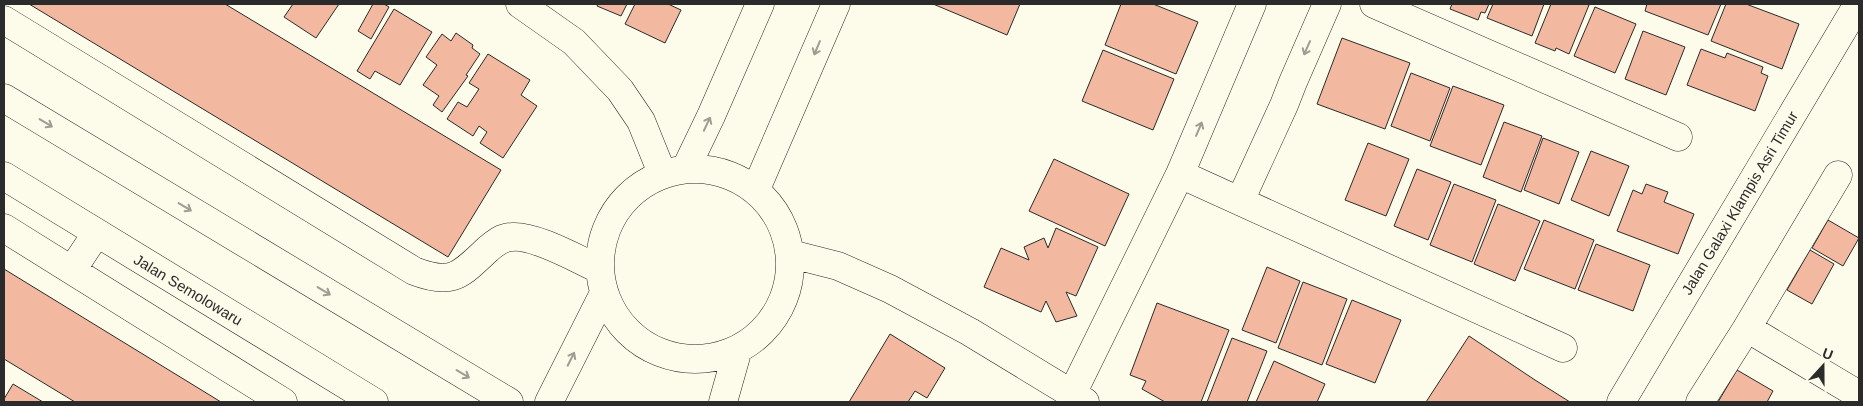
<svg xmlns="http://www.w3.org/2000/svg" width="1863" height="406" font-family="Arial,sans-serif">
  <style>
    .building { fill: #f2b8a0; stroke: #2b2b2b }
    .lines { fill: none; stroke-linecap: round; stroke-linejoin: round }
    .minor-casing { stroke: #2b2b2b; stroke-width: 29 }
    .major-casing { stroke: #2b2b2b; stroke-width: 29 }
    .minor { stroke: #fdfbea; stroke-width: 28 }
    .major { stroke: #fdfbea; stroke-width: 28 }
    .oneway { stroke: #9e9d94 }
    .labels { text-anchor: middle; stroke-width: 4; stroke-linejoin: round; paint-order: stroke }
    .street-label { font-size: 15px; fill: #2b2b2b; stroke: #fdfbea }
  </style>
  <rect width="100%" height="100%" fill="#fdfbea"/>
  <path class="building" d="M29 4H225L501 170 448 257Z
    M293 4H339L316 38 284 17Z
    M373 4H384L389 7 371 39 358 31Z
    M598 4H627L621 16 597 6Z
    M635 4H668L681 10 665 43 625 24Z
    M933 4H1020L1007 35Z
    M1121 4H1153L1198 22 1176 74 1105 45Z
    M1452 4H1489L1485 13 1481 12 1478 20 1450 9Z
    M1493 4H1544L1532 36 1487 18Z
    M1551 4H1585L1589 5 1569 54 1556 48 1555 51 1535 43Z
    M1647 4H1721L1708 35 1645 11Z
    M1726 4H1746L1799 24 1782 69 1711 41Z
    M1595 7 1636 24 1615 73 1574 56Z
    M394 9 432 32 400 85 375 71 370 79 357 71Z
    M1643 31 1685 47 1666 95 1625 79Z
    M456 33 473 45 472 48 480 54 466 75 468 76 442 112 433 105 439 96 423 85 437 65 426 57 442 34 451 41Z
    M1342 38 1410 63 1385 129 1317 104Z
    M1701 49 1725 58 1727 53 1763 67 1761 73 1768 76 1755 111 1687 85Z
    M1103 50 1174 79 1153 130 1082 101Z
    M488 54 530 80 521 95 537 106 503 158 480 143 487 132 479 126 473 136 447 119 458 102 467 107 479 89 469 83Z
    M1411 73 1450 88 1430 141 1391 126Z
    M1453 86 1504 105 1481 165 1430 146Z
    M1504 122 1542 136 1521 192 1483 177Z
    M1543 138 1579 152 1559 204 1524 190Z
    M1368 143 1409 159 1386 216 1345 200Z
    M1591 151 1629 166 1609 216 1571 200Z
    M1054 159 1129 194 1105 246 1029 211Z
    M1417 169 1451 182 1428 240 1394 226Z
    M1454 184 1496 200 1472 262 1430 245Z
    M1646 184 1668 192 1664 202 1694 214 1678 254 1617 231 1633 190 1642 194Z
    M1498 204 1540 221 1515 281 1474 264Z
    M1544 220 1594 240 1575 289 1524 269Z
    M1828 220 1859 238 1843 266 1812 248Z
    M1056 228 1098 247 1076 296 1066 292 1077 316 1056 322 1046 301 1041 312 984 287 1001 248 1029 260 1024 247 1044 238 1048 248Z
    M1596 244 1650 265 1633 311 1578 290Z
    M1810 250 1834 264 1812 304 1787 290Z
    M1267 267 1300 281 1276 343 1242 330Z
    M4 269 221 402H75L4 359Z
    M1303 282 1347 299 1322 365 1278 348Z
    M1352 300 1401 320 1375 383 1326 364Z
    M1157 303 1229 330 1201 402H1165L1142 389 1146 381 1130 375Z
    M890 334 945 368 927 398 915 391 908 402H849Z
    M1469 336 1535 380 1570 402H1426Z
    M1232 338 1267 351 1247 402H1207Z
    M1274 361 1325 384 1317 402H1256Z
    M1737 370 1773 391 1767 402H1718Z
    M13 384 43 402H4V399Z"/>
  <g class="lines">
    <g class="minor-casing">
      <path id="minor" d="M520 4 574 42 620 90 641 121 662 173
        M1374 4 1678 137
        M4 20 414 271C453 286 460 275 488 249 495 243 502 237 512 237 535 235 577 259 599 269
        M4 98 509 402
        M686 168 711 116 760 4
        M600 264a95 95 0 1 1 190 0a95 95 0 1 1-190 0Z
        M1180 174 1563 348
        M1838 175 1747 328 1859 395
        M756 189 836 4
        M1240 201 1284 105 1293 82 1327 4
        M4 228 283 402
        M791 254 838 266 890 289 970 332 1085 402
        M72 270 96 234
        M1072 394 1180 174 1252 4
        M549 402 604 293
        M723 402 738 349
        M1621 402 1858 4
        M1700 402 1747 328"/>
    </g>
    <g class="major-casing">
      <path id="major" d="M4 176 374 402"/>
    </g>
    <use href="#minor" class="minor"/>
    <use href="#major" class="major"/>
  </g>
  <defs><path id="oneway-shaft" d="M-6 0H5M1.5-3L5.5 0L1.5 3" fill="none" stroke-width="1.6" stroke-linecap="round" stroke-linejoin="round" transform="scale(1.25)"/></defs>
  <g class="oneway">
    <use href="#oneway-shaft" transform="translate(817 48) rotate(113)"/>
    <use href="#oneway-shaft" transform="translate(1307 48) rotate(114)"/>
    <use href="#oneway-shaft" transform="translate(46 123) rotate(31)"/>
    <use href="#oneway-shaft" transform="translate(707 124) rotate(-65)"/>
    <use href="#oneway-shaft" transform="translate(1199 129) rotate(-67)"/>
    <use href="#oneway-shaft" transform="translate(185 207) rotate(31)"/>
    <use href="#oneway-shaft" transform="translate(324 291) rotate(31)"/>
    <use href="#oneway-shaft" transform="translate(571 359) rotate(-63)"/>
    <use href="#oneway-shaft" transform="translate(463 374) rotate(31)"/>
  </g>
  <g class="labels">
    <g class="street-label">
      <text transform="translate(1740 203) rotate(-59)" y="5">Jalan Galaxi Klampis Asri Timur</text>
      <text transform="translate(188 290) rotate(31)" y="5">Jalan Semolowaru</text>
    </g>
  </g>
  <rect width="1863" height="406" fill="none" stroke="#2b2b2b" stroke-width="10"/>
  <g transform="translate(1823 366) rotate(21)" stroke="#fdfbea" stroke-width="4" paint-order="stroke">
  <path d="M0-4L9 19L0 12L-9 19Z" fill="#2b2b2b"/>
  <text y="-8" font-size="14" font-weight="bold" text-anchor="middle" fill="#2b2b2b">U</text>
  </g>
</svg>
